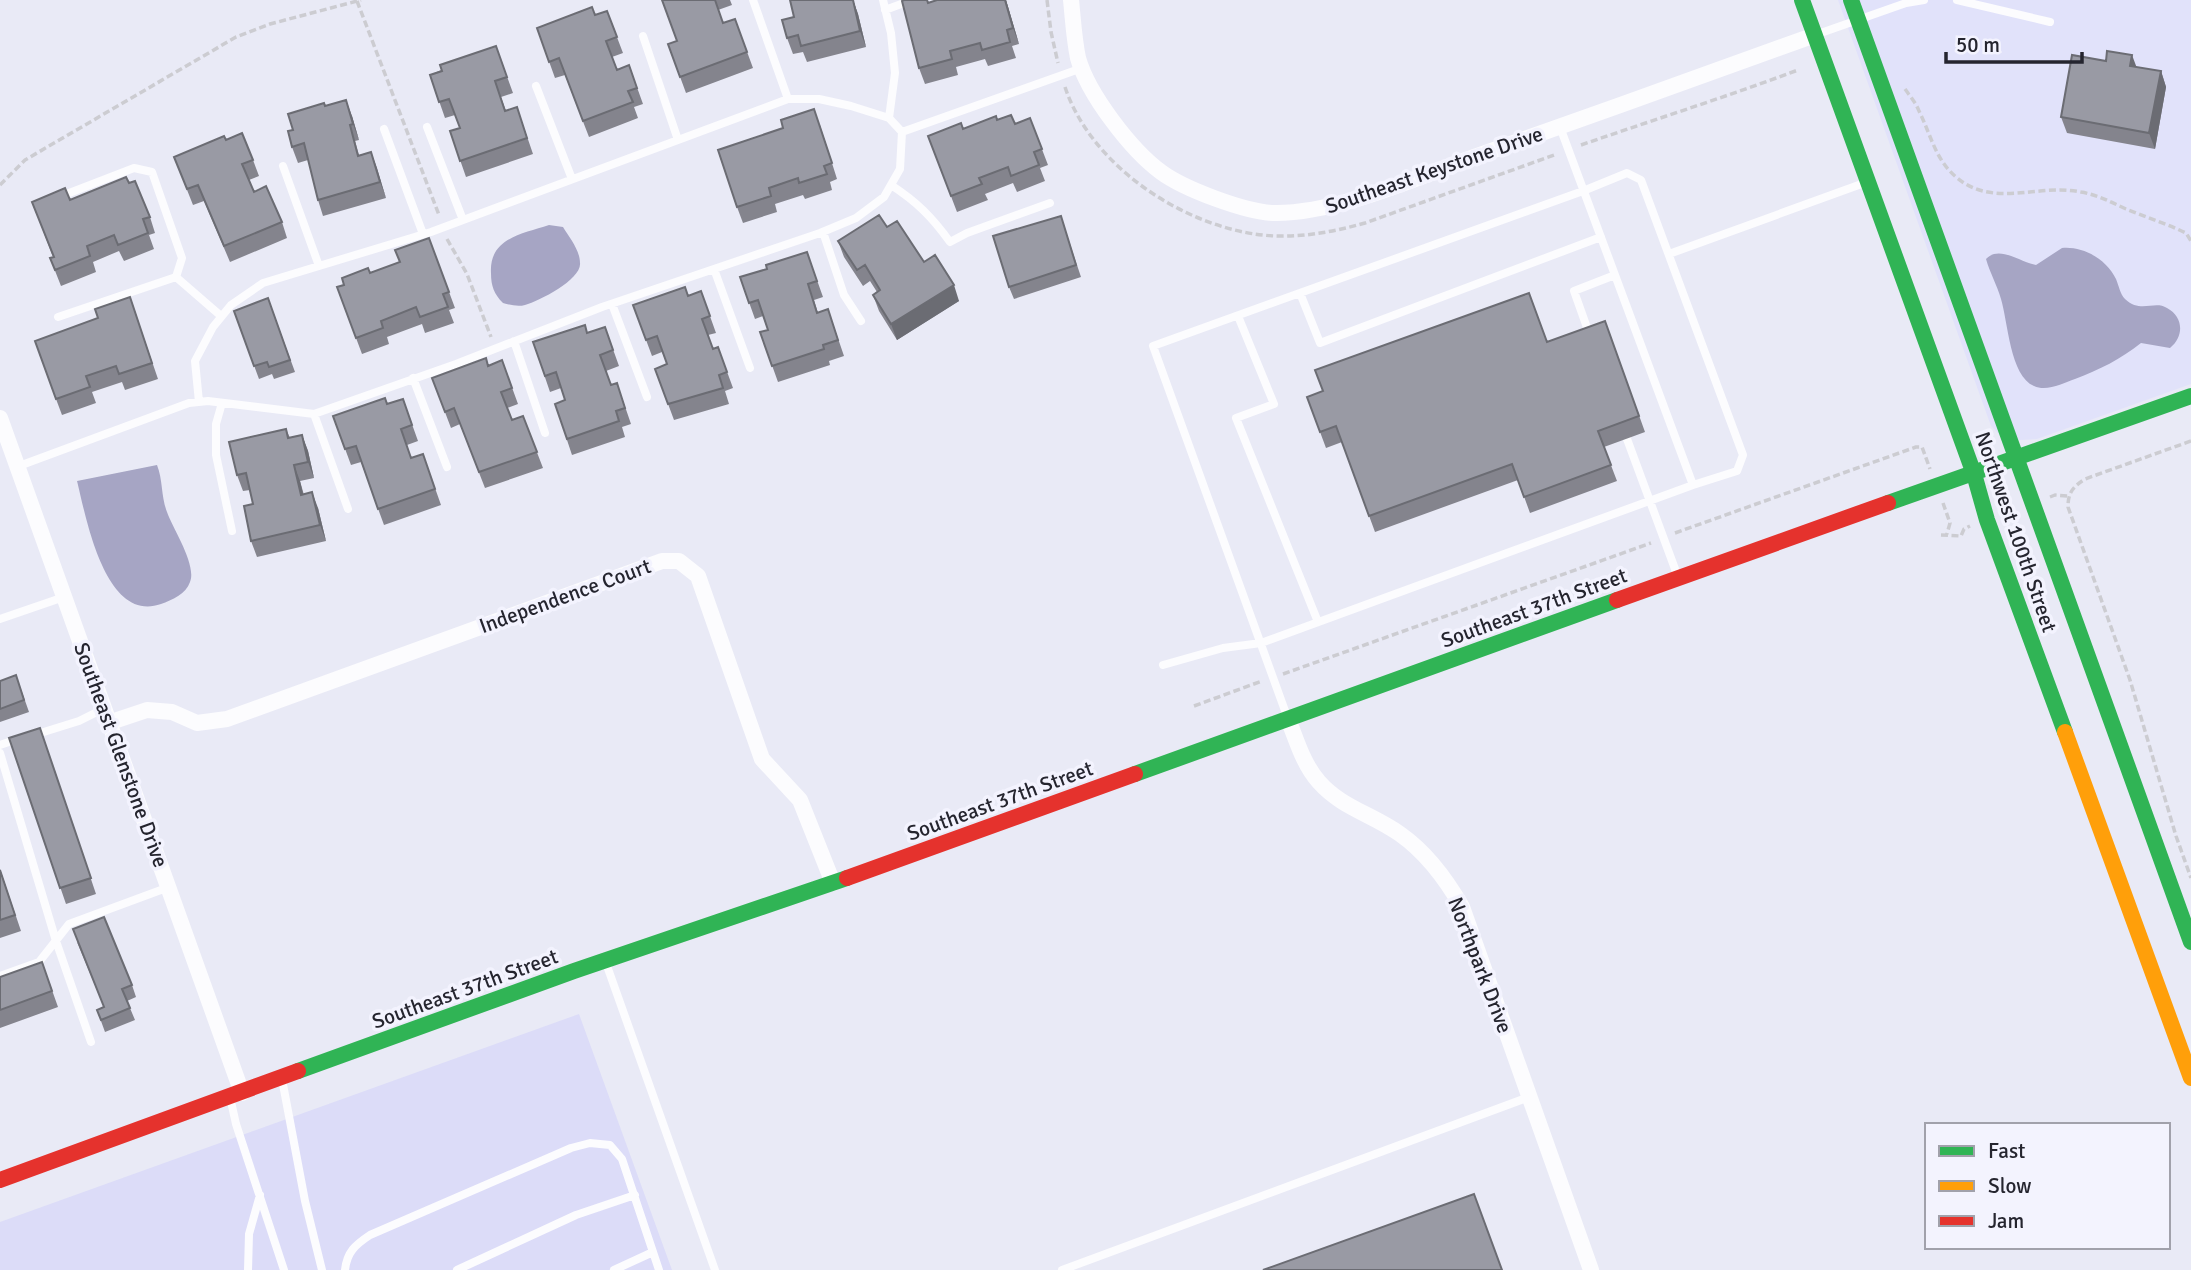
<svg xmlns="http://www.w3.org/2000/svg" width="2191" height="1270" font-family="Signika,sans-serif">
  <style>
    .built { fill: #e1e2fa }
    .green { fill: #dcdcf8 }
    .water { fill: #a6a5c4 }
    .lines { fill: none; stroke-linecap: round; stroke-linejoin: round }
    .path { stroke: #ccccd1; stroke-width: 3.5; stroke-dasharray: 7 3.5; stroke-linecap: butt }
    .lane { stroke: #fcfcfe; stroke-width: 8 }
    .street { stroke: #fcfcfe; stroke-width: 16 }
    .fast { stroke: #30b455; stroke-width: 16 }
    .slow { stroke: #ff9f0a; stroke-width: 16 }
    .jam { stroke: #e5322d; stroke-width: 16 }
    .wall { fill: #84848d }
    .shaded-wall { fill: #6b6c73 }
    .building { fill: #999aa4; stroke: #6b6c73; stroke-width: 2 }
    .labels { text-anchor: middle; stroke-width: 7; stroke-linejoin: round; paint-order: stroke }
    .street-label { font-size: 21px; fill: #25252f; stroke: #f3f3fe }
  </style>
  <rect width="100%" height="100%" fill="#e9eaf6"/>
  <path class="built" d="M1838 0H2191V384L2037 439 2020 440 1998 433 1991 426 1982 401Z"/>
  <path class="green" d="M579 1014 672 1270H0V1222Z"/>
  <path class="water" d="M549 225 563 227C569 237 580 250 580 263 582 279 540 301 525 305 518 307 510 305 503 303 494 294 491 286 491 273 489 238 522 234 549 225Z
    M2062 248C2084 246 2107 260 2116 279 2119 286 2120 294 2125 299 2141 314 2154 300 2167 308 2184 317 2184 337 2170 348L2141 343C2121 359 2099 370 2075 379 2063 383 2047 392 2034 386 2010 376 2008 322 2001 299 1997 285 1990 273 1986 259 1999 245 2020 262 2036 265Z
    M157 465C163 480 161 497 167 512 173 529 197 565 190 582 186 594 172 600 161 604 105 624 86 517 77 481Z"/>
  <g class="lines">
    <path class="path" d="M1047 0 1051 32 1058 63
      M357 1 439 215
      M1065 87C1092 169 1192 233 1276 236 1307 237 1336 231 1365 223L1557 154
      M1905 89C1910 96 1916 103 1919 111 1931 135 1935 159 1956 177 1993 209 2038 183 2081 192 2098 195 2111 202 2126 209 2146 217 2167 224 2186 233L2191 241
      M1581 145C1653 120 1726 97 1798 70
      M0 185 25 160 236 37 270 24 361 0
      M447 239 467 274 491 337
      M2191 441 2085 479C2073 487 2068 492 2068 507L2130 680 2176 836 2191 878
      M2050 497 2055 495 2068 496
      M1943 503 1950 523 1947 534
      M1675 533 1916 447H1922L1930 469
      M1941 535 1961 536 1964 529 1970 526
      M1283 674 1651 543
      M1194 706 1262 681"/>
    <path class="lane" d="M753 0 788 99
      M883 0 891 33 895 73 889 118
      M1957 0 2050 22
      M885 10 912 0
      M1815 35 1906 3 1924 0
      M643 36 678 140
      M536 86 572 179
      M427 127 463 220
      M384 129 423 234
      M283 166 319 266
      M891 185C917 202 932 217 950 242L967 233 1050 203
      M823 232 844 295 861 321
      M1669 254 1867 182
      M714 269 750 368
      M176 277 221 316
      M1300 293 1320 343 1601 237
      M612 304 647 397
      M1238 316 1274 404 1236 418 1318 622
      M58 317 176 277 182 258 152 172 134 168 64 195
      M1590 336 1574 291 1615 275
      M514 341 545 433
      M413 378 447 467
      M199 402 195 361 213 327 231 305 263 283 431 232 788 99H819L851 106 889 118 902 132 1082 68
      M222 403 216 424V455L232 531
      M314 414 348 509
      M1627 439 1678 577
      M19 466 189 403 208 401 314 414 456 364 602 307 820 233 856 218 884 197 900 169 902 132
      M0 619 64 597
      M1163 665 1223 648 1261 643 1693 485
      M1288 719 1153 346 1583 191 1627 173 1641 180 1743 455 1737 471 1693 485C1649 366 1604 246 1560 127
      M34 735 79 721 103 709
      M0 745 18 739
      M0 753 56 941 91 1042
      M606 963 715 1270
      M0 976 39 962 69 924 169 887
      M282 1079 305 1201 322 1270
      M230 1097 236 1124 284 1270
      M248 1270 249 1234 260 1195
      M345 1270C347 1252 355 1245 370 1235L571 1148 590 1143 610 1145 622 1159 659 1270
      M457 1270 576 1215 635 1195
      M614 1270 653 1252
      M1062 1270 1529 1097"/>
    <path class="street" d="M1071 0C1073 19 1074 39 1078 58 1088 94 1131 150 1161 172 1184 189 1245 212 1274 213 1336 214 1418 177 1477 156 1590 116 1702 76 1815 35
      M0 418 242 1093
      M1288 719C1297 741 1303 764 1319 782 1342 808 1372 814 1400 834 1427 853 1446 879 1462 907L1591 1270
      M108 723 147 710 172 712 197 723 227 719 662 561H679L698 576 762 759 800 800 833 883"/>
    <path class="fast" d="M1802 0 1974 474 1987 520 2065 732
      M1851 0 2191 942
      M1888 503 2191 396
      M1135 774 1617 600
      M298 1071 574 971 847 878"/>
    <path class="slow" d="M2065 732 2191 1078"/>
    <path class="jam" d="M1617 600 1888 503
      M847 878 1135 774
      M0 1180 298 1071"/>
  </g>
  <path class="wall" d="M662 0H730L732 5 718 10 723 23 735 19 753 68 686 93 668 44 677 41Z
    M853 0 858 14 866 47 807 62 803 52 793 54 787 38 794 17Z
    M1006 0 1019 44 1012 46 1016 58 988 66 985 59 956 67 958 75 925 84 919 68 928 3Z
    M607 11 623 53 612 57 617 70 629 65 643 104 634 107 638 118 589 137 565 75 555 78 537 28 595 15Z
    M496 46 513 93 501 97 506 111 517 107 533 154 466 177 450 131 460 128 455 115 445 118 430 75Z
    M2136 67 2161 71 2166 87 2155 149 2067 133 2061 117Z
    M325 106 352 116 359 140 355 141 359 155 371 152 386 198 323 216 318 200 308 160 298 163 292 147 293 130Z
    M1030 118 1048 165 1040 168 1045 181 1017 192 1013 183 985 194 988 200 957 212 928 136 963 129 997 120 1015 124Z
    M820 125 837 179 830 182 832 190 805 199 803 195 775 204 777 212 743 223 737 207Z
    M226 140 253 160 259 176 249 180 254 192 282 222 287 238 230 262 204 201 193 205 174 157Z
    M129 183 150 217 155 233 149 235 154 249 124 261 119 251 93 262 96 272 61 286 50 258 53 257 32 202 70 200Z
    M887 227 924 262 959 301 897 340 879 311 873 295 877 292 870 281 863 286 844 257 838 241Z
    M1065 229 1081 277 1014 299 1009 287Z
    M429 238 455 308 449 310 454 323 425 333 422 324 387 337 389 344 362 354 337 287 370 273 400 262Z
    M807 252 823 297 814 300 818 313 828 309 844 356 829 361 830 365 778 382 760 332 768 330 763 316 755 319 740 277 767 269Z
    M701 291 716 333 708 335 713 349 718 347 733 388 725 391 729 404 674 420 655 369 667 364 662 352 652 356 633 305 688 296Z
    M130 297 158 379 125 390 122 382 92 392 96 403 62 415 56 399 98 318Z
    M268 298 295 372 274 379 272 374 259 379 234 311Z
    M1605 321 1645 432 1604 447 1617 481 1530 513 1518 480 1375 532 1342 442 1326 448 1307 397 1547 342Z
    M605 327 619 366 606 371 611 385 617 383 631 424 622 427 625 437 572 455 555 404 565 400 561 388 550 392 533 342 587 333Z
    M502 360 518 404 507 408 512 420 523 416 543 468 485 488 460 424 451 428 432 378 488 366Z
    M403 399 418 441 407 445 411 458 423 454 441 505 384 525 361 462 351 465 333 416 387 404Z
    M286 429 290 438 302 435 308 451 314 478 300 481 304 495 318 508 326 541 257 557 251 541 253 504 250 490 243 491 237 475Z
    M16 675 29 712 0 722V681Z
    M40 728 96 894 66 904 9 738Z
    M0 869 21 931 0 938Z
    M77 942 132 985 136 997 127 1001 135 1020 105 1032 97 1010 104 1007Z
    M42 962 58 1007 0 1028V977Z"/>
  <path class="shaded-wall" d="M853 0 858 14 866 47 860 31Z
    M1005 0H1006L1019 44 1013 28Z
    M2132 55 2138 71 2130 66Z
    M2161 71 2166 87 2155 149 2149 133Z
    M346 100 352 116 359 140 353 124Z
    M371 152 377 168 386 198 380 182Z
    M954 285 959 301 897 340 891 324Z
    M302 435 308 451 314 478 308 462Z
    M294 465 300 481 307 511 301 495Z
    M312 492 318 508 326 541 320 525Z"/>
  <path class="building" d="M662 0H715L723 23 735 19 747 52 680 77 668 44 677 41Z
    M790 0H853L860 31 801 46 798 35 787 38 782 20 794 17Z
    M904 0H927L928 3 937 0H1005L1013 28 1007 30 1010 42 982 50 980 43 950 51 952 59 919 68 902 1Z
    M592 7 595 15 607 11 617 37 606 41 617 70 629 65 637 88 628 91 633 102 583 121 559 58 549 62 537 28Z
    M496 46 507 77 495 81 505 111 517 107 527 138 460 161 450 131 460 128 449 99 439 102 430 75 442 71 440 65Z
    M2107 51 2132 55 2130 66 2161 71 2149 133 2061 117 2072 55 2106 61Z
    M346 100 353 124 350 125 358 156 371 152 380 182 318 200 304 143 292 147 288 131 293 130 288 114 324 103 325 106Z
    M814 109 832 163 824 166 827 174 799 183 798 178 769 188 771 196 737 207 718 150 783 128 781 120Z
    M1011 115 1015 124 1030 118 1042 149 1034 152 1039 165 1011 176 1008 167 979 178 982 184 951 196 928 136 961 123 963 129 996 116 997 120Z
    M242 133 253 160 242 164 254 192 266 186 282 222 224 246 198 185 187 189 174 157 224 136 226 140Z
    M126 177 129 183 135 181 150 217 143 219 148 233 118 245 114 235 87 246 90 256 55 270 50 258 54 257 32 202 65 188 70 200Z
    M879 215 887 227 897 221 924 262 935 255 954 285 891 324 873 295 880 290 865 265 857 270 838 241Z
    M1061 216 1076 265 1009 287 993 236Z
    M429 238 449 292 443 294 448 307 420 317 416 307 381 321 383 328 356 338 337 287 344 285 342 278 368 268 370 273 400 262 395 250Z
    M807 252 817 281 808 284 817 313 828 309 838 340 823 345 824 349 772 366 760 332 768 330 758 300 749 303 740 277 767 269 766 265Z
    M685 287 688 296 701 291 710 316 702 319 713 349 718 347 727 372 719 375 723 388 668 404 655 369 667 364 657 336 646 340 633 305Z
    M1529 293 1547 342 1605 321 1639 416 1598 431 1611 465 1524 497 1512 464 1369 516 1336 426 1320 432 1307 397 1323 391 1315 370Z
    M130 297 152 363 119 374 116 366 86 376 90 387 56 399 35 341 98 318 95 309Z
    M268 298 290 360 269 367 267 362 254 366 234 311Z
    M585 325 587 333 605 327 613 350 600 355 611 385 617 383 625 408 616 411 619 421 567 439 555 404 565 400 556 372 545 376 533 342Z
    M486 358 488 366 502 360 512 388 501 392 512 420 523 416 537 452 479 472 454 408 445 412 432 378Z
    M385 398 387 404 403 399 412 425 401 429 411 458 423 454 435 489 378 509 356 446 345 449 333 416Z
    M286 429 288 438 302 435 308 462 294 465 301 495 312 492 320 525 251 541 244 506 253 504 246 473 237 475 229 442Z
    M16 675 24 700 0 709V681Z
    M40 728 91 878 60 888 9 738Z
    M0 870 15 915 0 920Z
    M104 917 132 985 122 989 130 1008 101 1020 97 1010 104 1007 73 929Z
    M42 962 52 991 0 1010V977Z
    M1474 1194 1502 1270H1263Z"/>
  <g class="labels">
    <g class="street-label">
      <text transform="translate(1434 170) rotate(-19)" y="7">Southeast Keystone Drive</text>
      <text transform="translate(2016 532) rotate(71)" y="7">Northwest 100th Street</text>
      <text transform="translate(565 596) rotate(-20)" y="7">Independence Court</text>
      <text transform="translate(1534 608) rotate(-20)" y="7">Southeast 37th Street</text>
      <text transform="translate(121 755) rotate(70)" y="7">Southeast Glenstone Drive</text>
      <text transform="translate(1000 801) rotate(-20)" y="7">Southeast 37th Street</text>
      <text transform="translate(1480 965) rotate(69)" y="7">Northpark Drive</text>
      <text transform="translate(465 989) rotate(-20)" y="7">Southeast 37th Street</text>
    </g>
  </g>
  <rect x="1925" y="1123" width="245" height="126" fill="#f3f3fe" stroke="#a1a1ab" stroke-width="2"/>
  <rect x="1939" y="1146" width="35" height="10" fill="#30b455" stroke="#a1a1ab" stroke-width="2"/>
  <text x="1988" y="1158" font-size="21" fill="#25252f">Fast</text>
  <rect x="1939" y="1181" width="35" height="10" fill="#ff9f0a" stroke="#a1a1ab" stroke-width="2"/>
  <text x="1988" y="1193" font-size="21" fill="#25252f">Slow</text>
  <rect x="1939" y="1216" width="35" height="10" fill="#e5322d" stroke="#a1a1ab" stroke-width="2"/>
  <text x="1988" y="1228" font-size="21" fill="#25252f">Jam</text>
  <path d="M1946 52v10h136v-10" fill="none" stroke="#25252f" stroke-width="3.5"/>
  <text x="1956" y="52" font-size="21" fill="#25252f" stroke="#f3f3fe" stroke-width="5" paint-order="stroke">50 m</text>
</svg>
